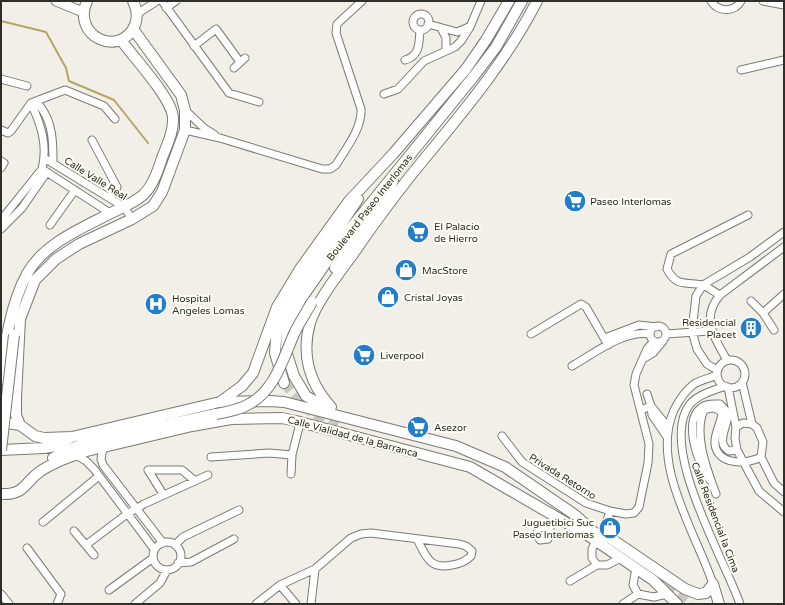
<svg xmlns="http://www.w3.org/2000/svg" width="785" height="605" font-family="'Varela Round',sans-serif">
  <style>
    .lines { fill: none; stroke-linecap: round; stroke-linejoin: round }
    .stream { stroke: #b3a765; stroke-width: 2 }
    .secondary-tunnel { stroke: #cac8c1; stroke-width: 10; stroke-dasharray: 10 5; stroke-linecap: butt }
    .minor-casing { stroke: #7b7a72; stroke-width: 9 }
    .tertiary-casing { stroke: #7b7a72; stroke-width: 11 }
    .secondary-casing { stroke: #7b7a72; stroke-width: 12 }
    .minor { stroke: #fff; stroke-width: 7 }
    .tertiary { stroke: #fff; stroke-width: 9 }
    .secondary { stroke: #fff; stroke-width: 10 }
    .secondary-bridge-casing { stroke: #7b7a72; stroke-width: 12; stroke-linecap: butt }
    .secondary-bridge { stroke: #fff; stroke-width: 10 }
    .labels { text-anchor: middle; stroke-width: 4; stroke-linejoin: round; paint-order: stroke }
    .street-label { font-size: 10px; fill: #2e2e2b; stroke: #fefdf4 }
    .poi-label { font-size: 10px; fill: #2e2e2b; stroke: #fefdf4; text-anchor: start }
  </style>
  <rect width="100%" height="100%" fill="#f1efe7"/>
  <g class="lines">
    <path class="stream" d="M1 21 46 32 66 68 69 81 114 100 148 143"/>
    <path class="secondary-tunnel" d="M284 383C303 405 310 416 339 426
      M618 550 649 570 690 604"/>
    <g class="minor-casing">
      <path id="minor" d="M162 1 229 93 259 102
        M711 1C718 12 734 13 741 1
        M763 1 784 5
        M166 8 176 1
        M137 14 157 1
        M413 22a8 8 0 1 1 16 0a8 8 0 1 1-16 0Z
        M428 24 457 32 469 27
        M441 28 446 38V50
        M194 46 216 29 240 62
        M405 60C420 56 419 43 420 30
        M234 68 245 58
        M741 70 784 60
        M1 79 27 86
        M384 94 398 89 424 61 455 47 461 41 470 27 481 1
        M31 103 40 106C53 123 53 142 53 162
        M185 110 204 128 215 135
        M1 130 8 133 11 131 31 103 65 90 104 106 115 119
        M185 130 220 138 322 169H330L336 165C346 148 362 129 361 109L336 33 337 24 362 1
        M92 140 117 187 116 191 108 197
        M44 158 124 207 132 219
        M1 161 4 163 1 168
        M42 169 110 213
        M1 220 42 169C48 145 41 125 31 103
        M50 225 75 190
        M1 229 22 208 47 172
        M720 295C714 292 708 287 703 285 685 281 677 288 667 269L671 254 748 215
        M751 301 763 313 774 330
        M763 313 784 294
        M650 334a8 8 0 1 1 16 0a8 8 0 1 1-16 0Z
        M531 334 581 304 586 307 608 345
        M666 334 710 331
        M605 338 639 325 656 327
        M643 359 653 353 663 341
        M727 360C715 339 700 318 720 295L784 247
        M717 374a14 14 0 1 1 28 0a14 14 0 1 1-28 0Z
        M572 366C595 353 623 330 650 334
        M717 370 707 364 697 349 692 331 696 296 703 285 750 257 784 232
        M742 382 752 424 757 428 763 442 761 457 774 483 784 492
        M725 386C713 391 699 394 690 404 657 446 725 560 740 604
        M728 387 736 427 735 438 737 450 759 491 784 512
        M647 394 651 406 668 427
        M641 410 651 406 652 415 667 437
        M736 427 743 423 752 424
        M502 436 522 462 586 503 610 511 626 514 634 513 639 507 648 463 649 444 634 385 636 374 647 349 654 341
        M103 448 101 459 103 465 163 543
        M76 455 86 461 94 469 154 549
        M211 457 269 453 292 455
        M148 470H182L195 481
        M148 470 163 494
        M291 474 292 455 300 423
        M710 480C698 465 682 421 702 407 707 403 714 404 720 404L728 413C728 427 715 443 729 451L737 450
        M716 494C707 470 693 434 704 410 712 407 716 407 722 413 721 424 714 433 715 444 717 465 747 465 761 457
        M43 522 99 476
        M551 523 548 539 540 540 537 535 538 529 551 523 556 516
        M74 531 94 555
        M600 534 605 527 610 511
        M596 541 592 549V558L597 565H607L621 558
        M153 556a14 14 0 1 1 28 0a14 14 0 1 1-28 0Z
        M86 545 127 514 144 504 208 475
        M175 545 183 537 239 510
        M27 548 61 594 57 604
        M178 563 191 562 234 539
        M636 568 633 585 638 594 654 597 667 594
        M570 581 597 565
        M713 584C696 533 650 464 674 410 679 400 685 391 694 384 701 380 710 378 717 375
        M280 585 296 604
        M109 590 153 558
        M1 594 9 604
        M135 604 160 583 167 570
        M256 604 280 585 315 569 351 538 361 534 371 533 459 544 466 546 472 551 471 556C466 561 459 564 452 565 429 570 426 556 417 539
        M311 604 315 569
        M623 604 638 594"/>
    </g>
    <g class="tertiary-casing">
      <path id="tertiary" d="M56 1 83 12"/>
    </g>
    <g class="secondary-casing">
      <path id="secondary" d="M87 1C71 36 120 59 135 25 138 17 137 9 133 1
        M382 202 393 181
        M335 268 378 208
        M1 379C5 345 10 305 27 274 43 244 82 228 111 213 121 208 134 203 143 195 153 186 158 170 162 158 167 145 174 131 173 117 171 97 134 58 121 40
        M284 383 275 353 277 328 288 304 358 199
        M220 402 242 386 253 373 277 307 300 269 349 201 393 154 466 69 486 40 509 1
        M331 407C310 384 301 355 310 323 316 302 340 272 353 254 377 219 403 184 430 152 469 105 509 56 537 1
        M330 410 306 396 294 376 286 351 287 327 301 299 346 234 474 76 496 47 522 1
        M1 422 20 425 35 436 44 438 72 437 220 402 270 401 284 402 456 446 505 467 575 515 597 535
        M20 425 16 415V397L20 319 35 280 56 259 79 244 132 219 153 206 162 192 185 130V110L181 95 133 29
        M1 450 44 448 56 446 70 438
        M53 458 75 447 93 441 216 414
        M1 494C24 495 24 484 38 473 51 463 71 456 87 451L192 426 231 419 282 418 296 421 470 467 589 536 653 580 677 604
        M593 532 610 538 685 589 698 594 706 593 713 584
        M713 584 719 604"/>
    </g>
    <use href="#minor" class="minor"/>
    <use href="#tertiary" class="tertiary"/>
    <use href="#secondary" class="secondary"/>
    <g class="secondary-bridge-casing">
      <path id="secondary-bridge" d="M216 414C227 412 240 410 251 403 275 389 283 359 294 334 299 323 306 313 312 302
        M1 450 14 335"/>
    </g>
    <use href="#secondary-bridge" class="secondary-bridge"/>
  </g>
  <defs>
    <g id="supermarket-disc" transform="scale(1.15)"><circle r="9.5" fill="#227ecb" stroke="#fefdf4"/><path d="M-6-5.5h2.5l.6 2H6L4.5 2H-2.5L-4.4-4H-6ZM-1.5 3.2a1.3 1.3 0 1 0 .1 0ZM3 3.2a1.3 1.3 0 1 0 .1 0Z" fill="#fff"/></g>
    <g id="shop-disc" transform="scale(1.15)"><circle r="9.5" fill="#227ecb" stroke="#fefdf4"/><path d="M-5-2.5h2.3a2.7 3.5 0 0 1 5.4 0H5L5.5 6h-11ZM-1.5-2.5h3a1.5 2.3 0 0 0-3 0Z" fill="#fff"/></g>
    <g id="hospital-disc" transform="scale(1.15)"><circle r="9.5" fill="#227ecb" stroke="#fefdf4"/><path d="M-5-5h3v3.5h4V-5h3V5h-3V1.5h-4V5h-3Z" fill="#fff"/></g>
    <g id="building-disc" transform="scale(1.15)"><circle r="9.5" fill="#227ecb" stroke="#fefdf4"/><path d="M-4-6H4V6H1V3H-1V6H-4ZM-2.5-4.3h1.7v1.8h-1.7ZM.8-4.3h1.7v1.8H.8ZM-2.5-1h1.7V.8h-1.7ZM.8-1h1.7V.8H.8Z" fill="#fff"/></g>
  </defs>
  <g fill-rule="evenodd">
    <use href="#supermarket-disc" x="575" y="201"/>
    <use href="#supermarket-disc" x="418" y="232"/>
    <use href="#shop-disc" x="406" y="270"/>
    <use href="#shop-disc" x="388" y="297"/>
    <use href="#hospital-disc" x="156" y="304"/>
    <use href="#building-disc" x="751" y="328"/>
    <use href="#supermarket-disc" x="364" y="355"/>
    <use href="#supermarket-disc" x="418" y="427"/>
    <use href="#shop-disc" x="610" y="528"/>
  </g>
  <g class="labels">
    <g class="street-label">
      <text transform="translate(96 178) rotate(32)" y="4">Calle Valle Real</text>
      <text transform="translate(369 207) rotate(-52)" y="4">Boulevard Paseo Interlomas</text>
      <text transform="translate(353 436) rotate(15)" y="4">Calle Vialidad de la Barranca</text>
      <text transform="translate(563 476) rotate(32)" y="4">Privada Retorno</text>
      <text transform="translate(716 517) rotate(69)" y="4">Calle Residencial la Cima</text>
    </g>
    <g class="poi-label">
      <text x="590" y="205">Paseo Interlomas</text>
      <text x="434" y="230">El Palacio<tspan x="434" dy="12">de Hierro</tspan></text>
      <text x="422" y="274">MacStore</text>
      <text x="404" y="301">Cristal Joyas</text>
      <text x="172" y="302">Hospital<tspan x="172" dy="12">Angeles Lomas</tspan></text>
      <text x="736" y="326" text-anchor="end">Residencial<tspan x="736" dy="12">Placet</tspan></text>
      <text x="380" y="359">Liverpool</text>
      <text x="434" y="431">Asezor</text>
      <text x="594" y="526" text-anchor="end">Juguetibici Suc<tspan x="594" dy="12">Paseo Interlomas</tspan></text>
    </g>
  </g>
  <rect width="785" height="605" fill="none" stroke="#2e2e2b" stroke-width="4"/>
</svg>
